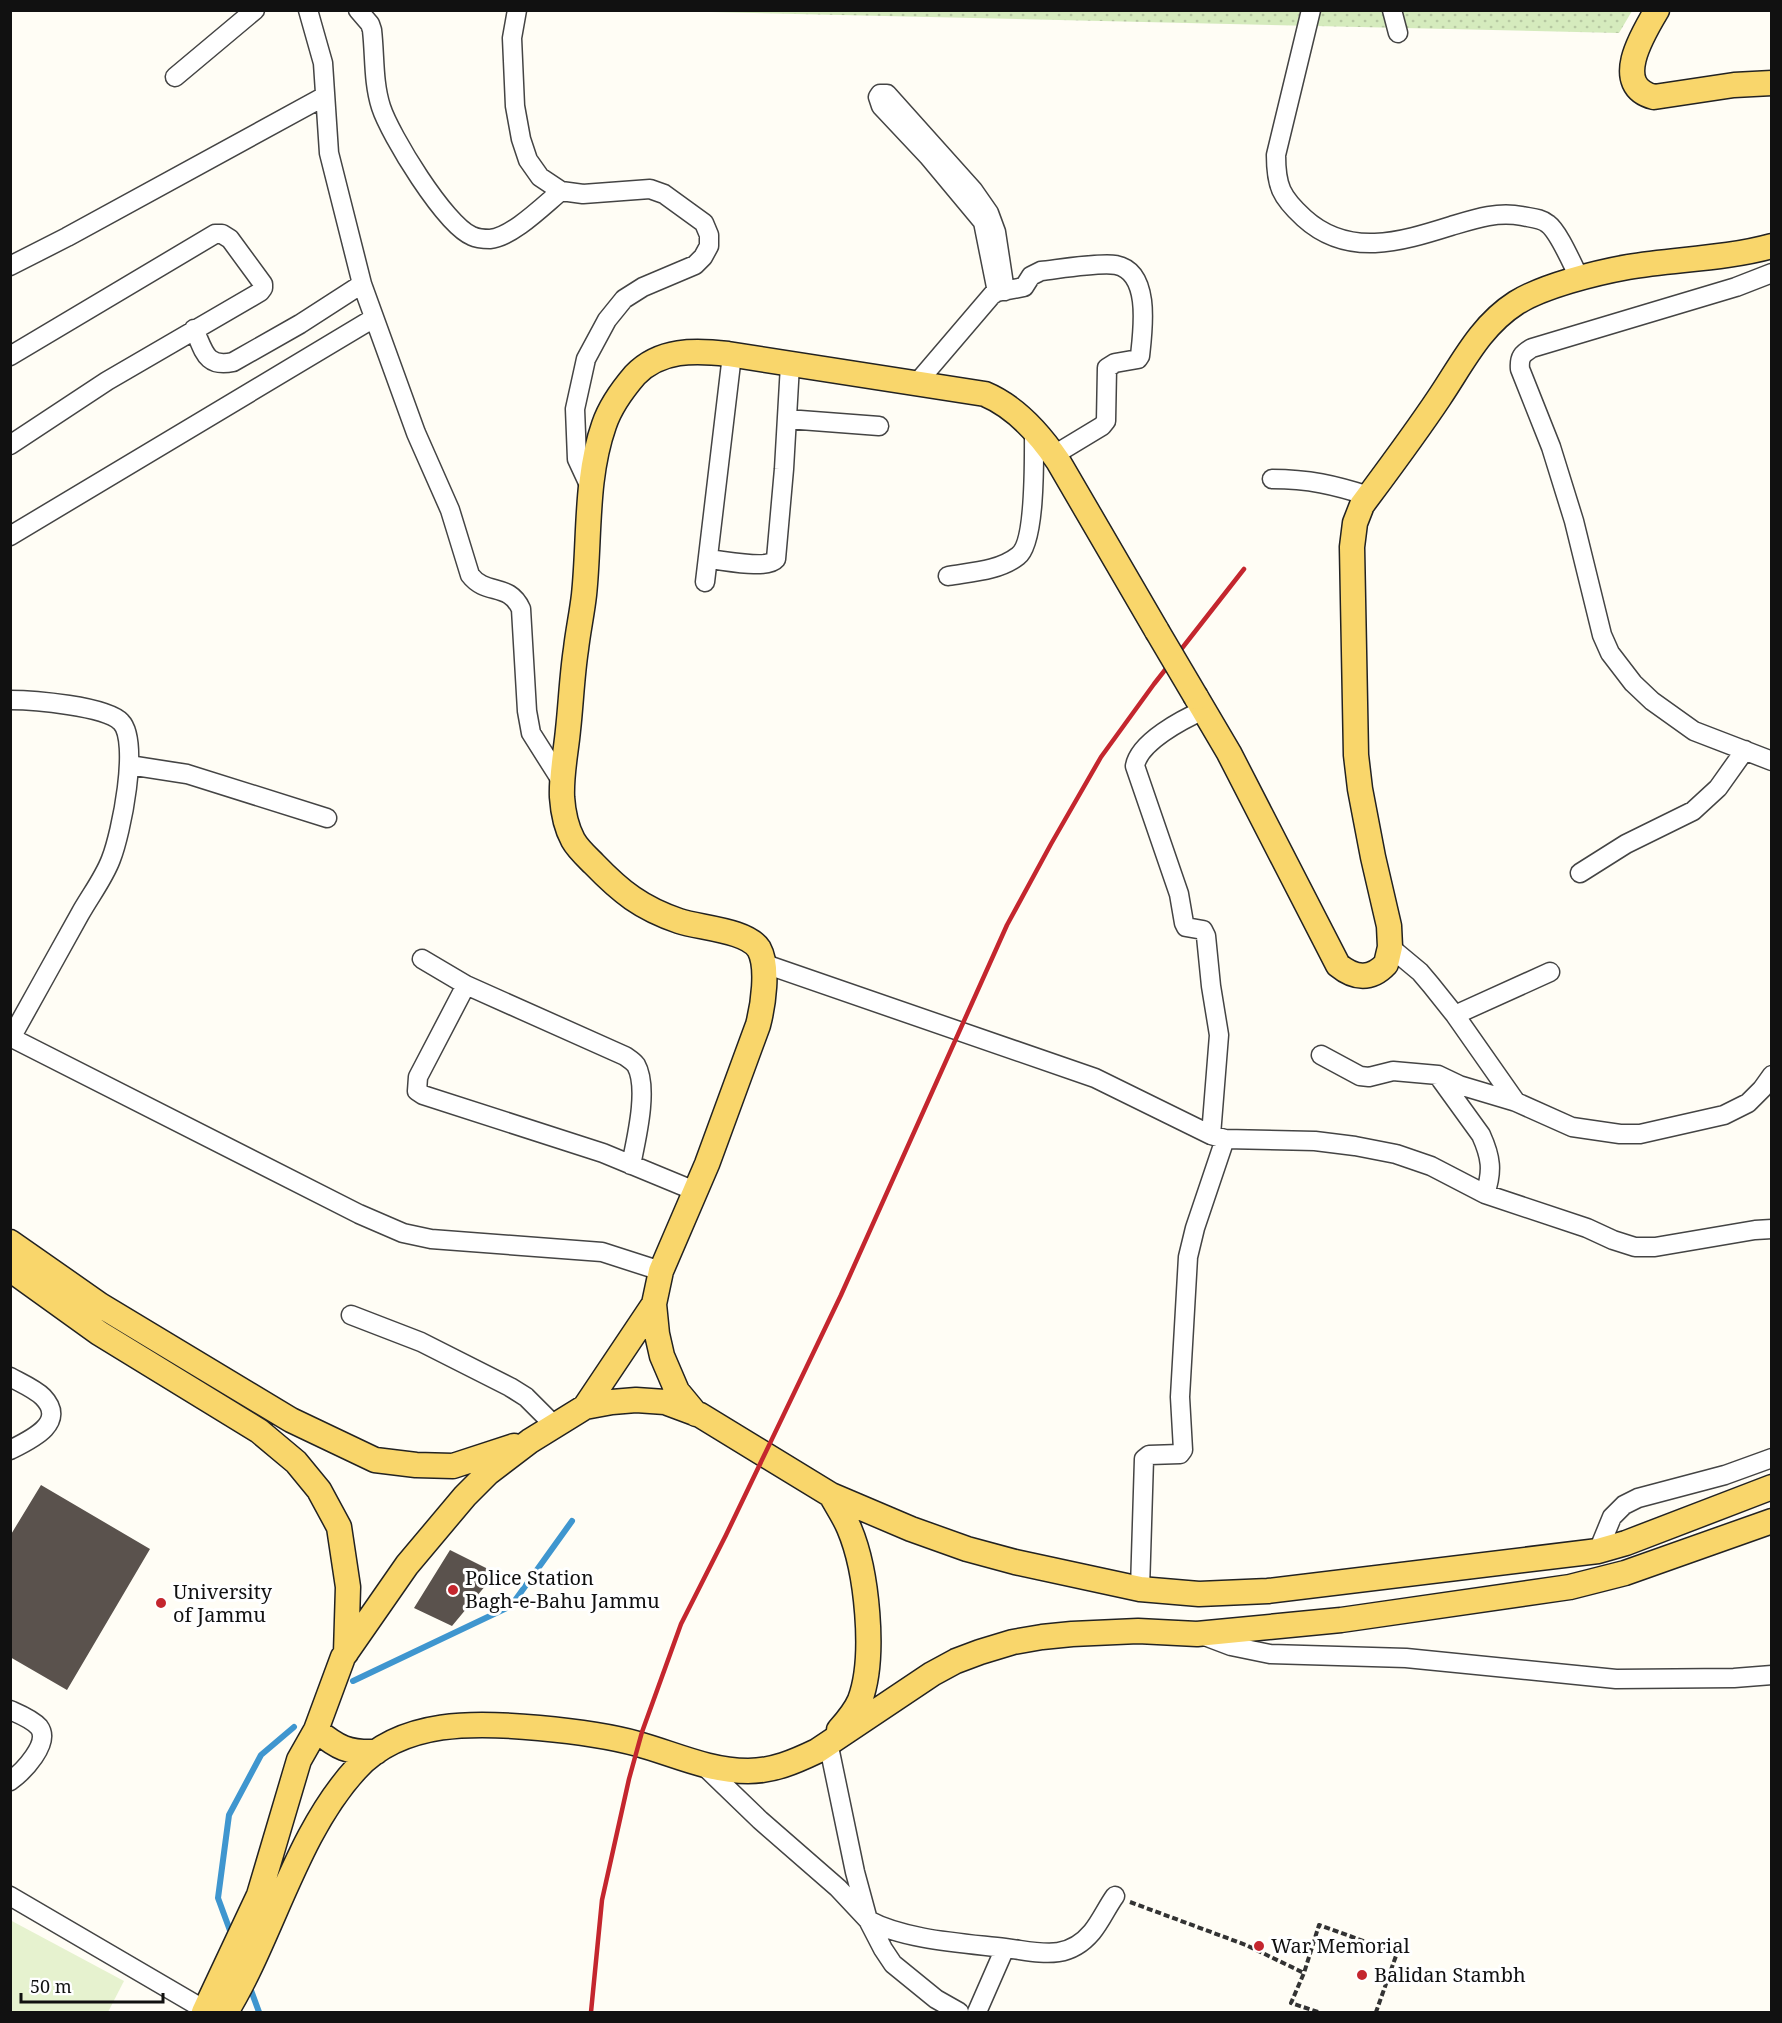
<svg xmlns="http://www.w3.org/2000/svg" width="1782" height="2023" font-family="'Noto Serif',serif">
  <style>
    .park { fill: url(#park-dots) }
    .pitch { fill: #e6f2cf }
    .lines { fill: none; stroke-linecap: round; stroke-linejoin: round }
    .stream { stroke: #3f96cf; stroke-width: 6 }
    .building { fill: #5a524d }
    .minor-casing { stroke: #444; stroke-width: 21 }
    .major-casing { stroke: #222; stroke-width: 27 }
    .path { stroke: #333; stroke-width: 4; stroke-dasharray: 6 3; stroke-linecap: butt }
    .minor { stroke: #fff; stroke-width: 18 }
    .major { stroke: #f9d66b; stroke-width: 24 }
    .rail { stroke: #c4262e; stroke-width: 4.5 }
    .major-bridge-casing { stroke: #222; stroke-width: 27; stroke-linecap: butt }
    .major-bridge { stroke: #f9d66b; stroke-width: 24 }
    .poi-dot { fill: #c4262e; stroke: #fff; stroke-width: 2 }
    .labels { text-anchor: middle; stroke-width: 6; stroke-linejoin: round; paint-order: stroke }
    .poi-label { font-size: 20px; fill: #111; stroke: #fff; text-anchor: start }
  </style>
  <defs>
    <pattern id="park-dots" width="8" height="8" patternUnits="userSpaceOnUse" patternTransform="scale(1.5)"><rect width="8" height="8" fill="#d5ebbd"/><path d="M2 2h.1M6 6h.1" fill="none" stroke="#b6c8a1" stroke-width="1.8" stroke-linecap="round"/></pattern>
  </defs>
  <rect width="100%" height="100%" fill="#fffdf5"/>
  <path class="park" d="M668 11H1632L1619 33Z"/>
  <path class="pitch" d="M10 1920 124 1981 108 2012H11Z"/>
  <g class="lines">
    <path class="stream" d="M353 1681 511 1606 572 1521
      M232 1936 218 1898 229 1815 261 1755 294 1727
      M249 1985 259 2012"/>
  </g>
  <path class="building" d="M41 1485 150 1549 67 1690 10 1657V1536Z
    M450 1550 496 1573 452 1626 414 1608Z"/>
  <g class="lines">
    <g class="minor-casing">
      <path id="minor" d="M308 10 323 63 329 153 362 284 416 433 450 510 470 575C486 596 509 582 521 609L527 711 531 733 562 782
        M358 10 370 24 372 30C375 56 373 82 381 107 390 135 445 225 472 236 476 238 484 239 490 239 512 237 543 206 561 191
        M517 10 512 38 515 106 521 139 528 160 540 177 561 191 583 194 650 189 664 194 704 223 709 235V246L703 257 695 265 643 287 624 299 607 320 586 359 575 409 577 459 590 487
        M1311 10 1276 155C1276 186 1281 197 1304 218 1348 258 1400 242 1451 226 1474 219 1497 211 1522 216 1531 218 1541 218 1548 224 1559 232 1573 266 1580 279
        M1392 10 1398 33
        M175 77 255 10
        M10 266 67 237 325 96
        M1772 273 1736 287 1532 348C1522 354 1519 357 1520 369L1551 447 1574 521 1602 635 1610 653 1633 683 1652 701 1694 731 1772 761
        M997 292 983 222 928 156 881 106 878 97 880 94H887L973 190 989 213 996 232 1005 291
        M194 329C204 350 205 368 233 362L300 324 362 284
        M10 356 215 234H222L230 239 263 284V288L260 292 107 381 10 445
        M916 384 992 295 997 292 1024 287 1031 276 1041 271C1059 269 1100 262 1116 265 1151 272 1143 329 1140 356L1138 359 1115 363 1107 368 1106 421 1102 426 1054 455
        M787 419 879 426
        M1272 479C1309 479 1334 485 1369 496
        M10 536 374 318
        M708 559C723 560 767 570 776 559L784 469 790 365
        M948 576C971 572 999 571 1018 556 1036 543 1034 454 1034 430
        M705 582 732 355
        M10 700C33 700 106 706 121 722 140 741 121 834 111 859 104 878 90 896 80 914 57 955 34 997 11 1038
        M1204 710C1183 719 1139 742 1135 766L1179 894 1184 923 1186 927 1203 930 1206 936 1211 986 1219 1035 1211 1135
        M129 765 187 774 327 818
        M1580 873 1626 844 1693 811 1718 788 1745 750
        M1390 947 1420 972 1431 985 1455 1015 1516 1102
        M422 959 466 985 625 1056C629 1059 633 1061 636 1065 649 1088 636 1140 631 1165
        M762 963 1095 1078 1211 1135 1225 1139
        M466 985 418 1077 417 1091 423 1095 603 1153 695 1191
        M1455 1015 1550 972
        M10 1037 359 1214 403 1233 431 1239 602 1252 661 1271
        M1321 1055 1360 1076 1369 1077 1393 1071 1438 1075 1459 1085 1516 1102 1572 1127 1620 1134H1640L1724 1115 1748 1103 1762 1089 1772 1075
        M1439 1077 1481 1135C1491 1157 1493 1171 1485 1194
        M351 1315 421 1342 510 1387 526 1397 555 1426
        M10 1377C21 1383 35 1389 43 1397 68 1423 30 1440 10 1450
        M1598 1551 1612 1517 1624 1505 1638 1498 1725 1475 1772 1458
        M1140 1589 1144 1459 1149 1455 1180 1454 1183 1450 1180 1397 1188 1257 1195 1228 1225 1139 1315 1141 1355 1146 1396 1154 1431 1166 1485 1194 1587 1228 1613 1240 1635 1247H1655L1755 1230 1772 1229
        M1202 1635 1231 1646 1270 1654 1406 1658 1616 1679 1734 1678 1772 1675
        M10 1710C19 1714 32 1719 39 1727 51 1743 23 1772 10 1781
        M828 1742 855 1872 868 1920C905 1940 962 1943 1005 1948
        M702 1764 760 1820 838 1888 868 1920 883 1949 893 1964 936 1999 959 2012
        M10 1896 205 2010
        M977 2012 1005 1948C1039 1952 1067 1962 1092 1932 1101 1921 1107 1907 1115 1896"/>
    </g>
    <g class="major-casing">
      <path id="major" d="M1657 10C1642 35 1611 86 1654 97L1734 85 1772 83
        M1196 697 1229 753 1338 965C1355 979 1371 980 1386 964L1390 947 1389 926 1373 857 1360 789 1356 755 1352 547 1355 523 1362 505C1388 470 1415 434 1439 398 1462 364 1480 326 1516 303 1543 286 1595 273 1628 267 1675 259 1725 259 1772 246
        M10 1242 100 1305 291 1420 375 1460 416 1465 453 1466 514 1446
        M10 1269 99 1333 259 1431 296 1462 319 1490 339 1527 348 1587 346 1653
        M585 1407 654 1304
        M696 1414 677 1391 662 1356 657 1334 654 1304 661 1271 707 1164 758 1025C763 1006 769 967 759 949 747 930 700 928 679 921 641 908 621 892 594 864 587 857 578 849 573 840 566 827 563 812 562 797 561 774 566 752 568 730 571 703 572 675 576 649 578 631 582 613 584 595 590 538 585 479 604 425 610 407 623 389 635 375 660 349 695 350 728 354L985 394C1016 407 1039 433 1058 461L1157 631
        M831 1495C837 1506 844 1516 849 1528 867 1570 876 1657 860 1700 855 1712 847 1721 839 1730
        M316 1730C338 1748 348 1753 376 1752
        M204 2012 259 1895 299 1760 316 1730 343 1657 407 1565 465 1496 488 1473 530 1441 585 1407 612 1402 636 1400 665 1402 700 1415 831 1495 911 1529 967 1549 1015 1562 1140 1589 1199 1594 1268 1591 1598 1551 1626 1543 1772 1487
        M226 2012C272 1937 296 1834 356 1769 402 1719 477 1722 539 1728 572 1731 606 1735 638 1744 674 1754 709 1771 748 1771 773 1771 794 1762 817 1751L932 1674 956 1661 980 1652 1013 1642 1042 1637 1072 1634 1138 1631 1197 1634 1341 1620 1570 1587 1625 1573 1772 1521"/>
    </g>
    <path class="path" d="M1130 1902 1246 1945 1304 1973
      M1318 2012 1291 2003 1304 1973 1319 1925 1397 1953 1376 2012"/>
    <use href="#minor" class="minor"/>
    <use href="#major" class="major"/>
    <path class="rail" d="M591 2012 602 1900 629 1779 642 1732 681 1624 726 1535 841 1295 1007 925 1051 844 1101 757 1154 684 1244 569"/>
    <g class="major-bridge-casing">
      <path id="major-bridge" d="M1157 631 1196 697"/>
    </g>
    <use href="#major-bridge" class="major-bridge"/>
  </g>
  <g class="poi-dot">
    <circle cx="453" cy="1590" r="6"/>
    <circle cx="161" cy="1603" r="6"/>
    <circle cx="1259" cy="1946" r="6"/>
    <circle cx="1362" cy="1975" r="6"/>
  </g>
  <g class="labels">
    <g class="poi-label">
      <text x="465" y="1585">Police Station<tspan x="465" dy="23">Bagh-e-Bahu Jammu</tspan></text>
      <text x="173" y="1599">University<tspan x="173" dy="23">of Jammu</tspan></text>
      <text x="1271" y="1953">War Memorial</text>
      <text x="1374" y="1982">Balidan Stambh</text>
    </g>
  </g>
  <rect width="1782" height="2023" fill="none" stroke="#111111" stroke-width="24"/>
  <path d="M21 1993v9h142v-9" fill="none" stroke="#111111" stroke-width="3"/>
  <text x="30" y="1993" font-size="18" fill="#111111" stroke="#ffffff" stroke-width="4.5" paint-order="stroke">50 m</text>
</svg>
